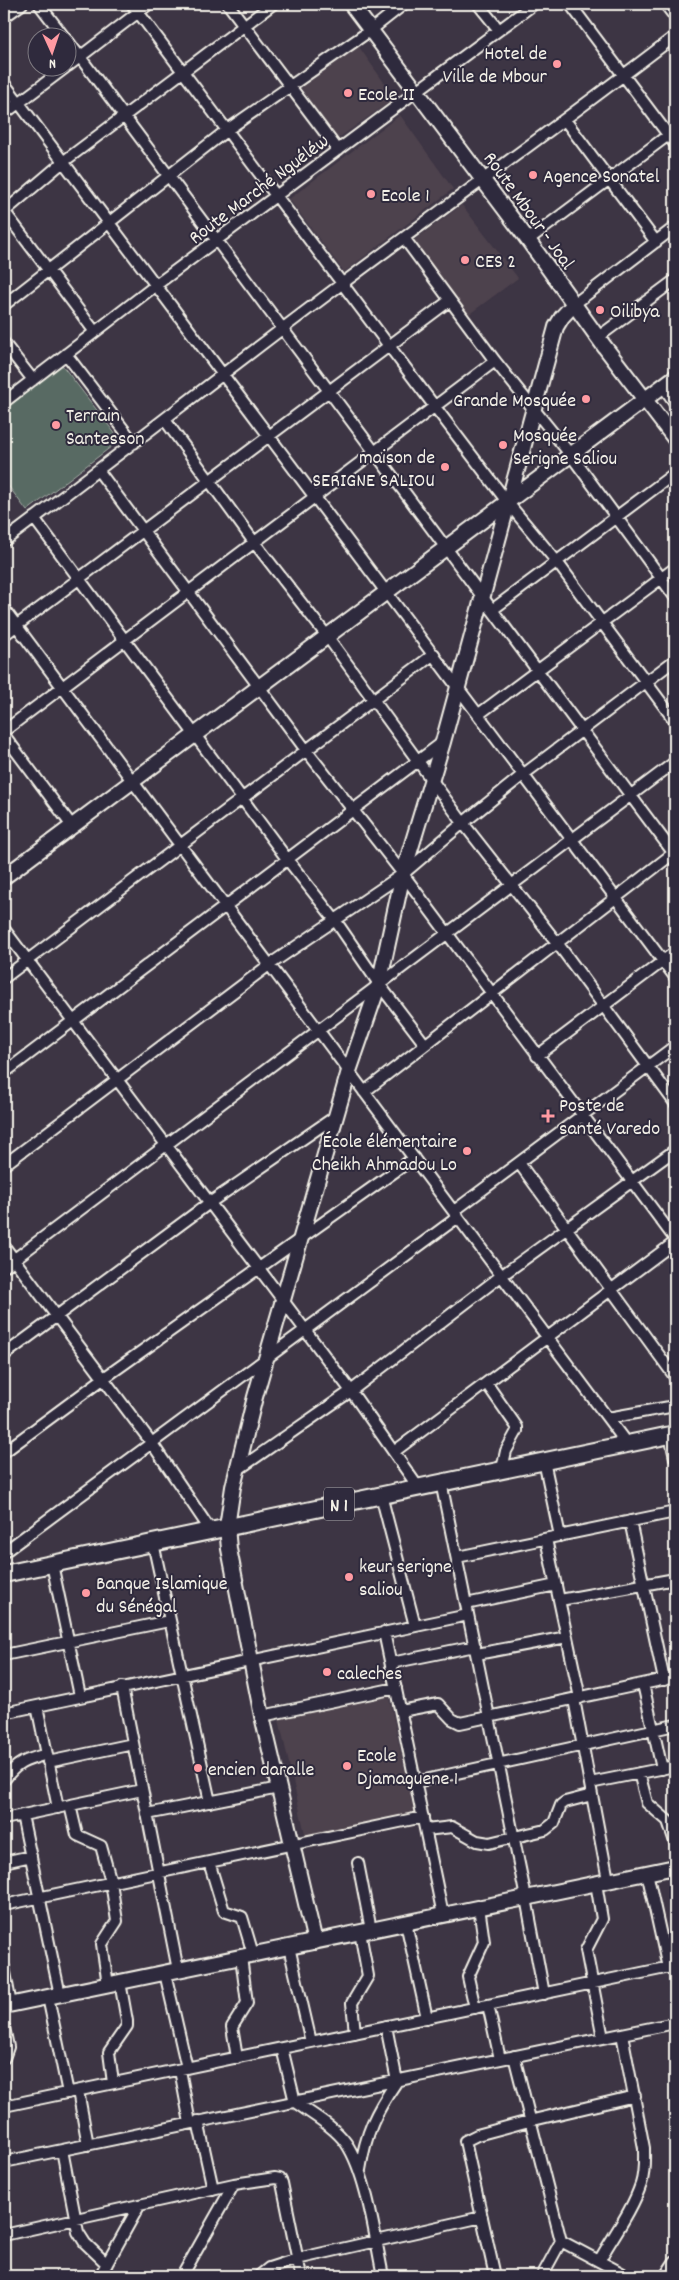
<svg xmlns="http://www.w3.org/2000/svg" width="679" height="2280" font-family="Dekko,sans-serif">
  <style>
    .built { fill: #4e424d }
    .green { fill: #586a64; stroke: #a6aea6 }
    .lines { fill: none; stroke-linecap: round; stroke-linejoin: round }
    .minor-casing { stroke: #f4f1e8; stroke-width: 14 }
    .secondary-casing { stroke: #f4f1e8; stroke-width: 18 }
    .trunk-casing { stroke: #f4f1e8; stroke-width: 20 }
    .minor { stroke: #2f2a3d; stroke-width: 10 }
    .secondary { stroke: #2f2a3d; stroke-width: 14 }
    .trunk { stroke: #2f2a3d; stroke-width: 16 }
    .poi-dot { fill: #ff9aa2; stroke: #2f2a3d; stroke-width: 2 }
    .labels { text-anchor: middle; stroke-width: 4; stroke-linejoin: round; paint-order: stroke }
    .shield { fill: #2f2a3d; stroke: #b9b5b5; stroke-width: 1 }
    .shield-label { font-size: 19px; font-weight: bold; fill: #f4f1e8 }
    .poi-label { font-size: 20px; fill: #f4f1e8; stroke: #2f2a3d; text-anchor: start }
    .street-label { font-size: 20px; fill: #f4f1e8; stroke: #2f2a3d }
  </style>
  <rect width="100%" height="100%" fill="#3d3544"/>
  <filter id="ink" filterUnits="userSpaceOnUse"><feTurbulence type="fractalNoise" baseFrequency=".02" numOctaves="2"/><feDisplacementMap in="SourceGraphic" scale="10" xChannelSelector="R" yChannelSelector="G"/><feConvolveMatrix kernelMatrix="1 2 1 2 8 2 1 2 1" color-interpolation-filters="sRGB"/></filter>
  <g filter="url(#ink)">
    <path class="built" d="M359 47 395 98 337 139 301 88Z
      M400 115 453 189 344 272 289 199Z
      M462 205 518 278 468 315 413 241Z
      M388 1693 415 1817 306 1838 278 1715Z"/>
    <path class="green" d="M62 365 120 440 27 511 4 480V410Z"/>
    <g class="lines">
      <g class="minor-casing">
        <path id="minor" d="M39 4 65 38
          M132 4 435 407 508 503 557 562 675 721
          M228 4 338 150
          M478 4 499 30
          M570 4 675 144
          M665 4 675 17
          M4 17 22 4
          M68 41 675 855
          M68 66 149 4
          M4 83 675 977
          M4 114 65 68
          M565 120 656 242
          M4 211 95 332
          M4 212 63 162 273 4
          M404 238 495 361 570 454 675 597
          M528 240 675 130
          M4 305 227 130 371 30 404 4
          M573 305 675 227
          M597 338 675 280
          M4 343 33 380
          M66 354 134 443
          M663 386 675 403
          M4 402 156 285 534 4
          M165 420 254 542 327 636 463 823 558 944 675 1103
          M98 470 306 750 403 874 675 1239
          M34 518 287 859 335 920 379 984 424 1043
          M4 541C118 456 229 368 343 283 454 200 566 120 675 36
          M4 609 627 1444
          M492 610 675 473
          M4 635 449 301
          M479 714 675 568
          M4 731 495 361
          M4 735 72 826
          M4 929 351 1391 418 1487
          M4 978 434 654
          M537 1056 675 952
          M4 1073 443 742
          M364 1092 675 852
          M519 1163 675 1377
          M4 1165 269 965 403 874 463 823 524 774 675 660
          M454 1211 675 1046
          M4 1246 151 1442 211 1531
          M4 1267 675 762
          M4 1355 208 1204 336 1116
          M487 1384 517 1427V1431L506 1451 502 1469
          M608 1418 675 1406
          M670 1435 675 1458
          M395 1451 675 1242
          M4 1452 104 1378 414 1158
          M544 1461 560 1536
          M236 1471 351 1391 501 1276 675 1150
          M441 1482 526 1898 544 1994
          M381 1495 415 1626
          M630 1521 664 1680
          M546 1539 580 1698
          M153 1543 210 1802
          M4 1552 458 1217
          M457 1557 675 1512
          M52 1564 80 1696
          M560 1600 675 1579
          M466 1604 556 1585
          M384 1632 443 1915
          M477 1654 567 1637
          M4 1655 169 1621
          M391 1663 475 1646
          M643 1684 662 1769
          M122 1687 178 1970
          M574 1699 608 1880
          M37 1706 58 1808
          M401 1711 438 1704 452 1719 460 1723 675 1677
          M4 1713 468 1615
          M262 1716 396 1688
          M48 1762 133 1744
          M639 1773 647 1803 668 1821 675 1842
          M4 1780C17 1762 26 1760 47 1754
          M416 1782 675 1725
          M590 1783 675 1766
          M70 1805 77 1835 101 1846 111 1882 117 1921 102 1944 108 1985
          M147 1814 279 1788
          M22 1815 60 1995
          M4 1819 142 1790
          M426 1830 452 1827 477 1841 489 1843 545 1830 554 1823 561 1805 565 1802 592 1795
          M4 1862 31 1856
          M209 1862 224 1911 242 1917 253 1954
          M358 1863 371 1930
          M647 1872 668 1968
          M596 1883 602 1919 586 1950 603 2038
          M4 1905 423 1817
          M406 1923 427 2018
          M289 1947 311 2042
          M4 1967 11 2005
          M165 1973 187 2068
          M48 1997 68 2093
          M488 2005 500 2059
          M475 2008 468 1977 484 1942 479 1907
          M4 2027 8 2047 4 2058
          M355 2033 352 2003 368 1976 360 1932
          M282 2048 295 2102C311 2114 334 2126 346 2143 367 2174 375 2238 383 2276
          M514 2056 561 2241 627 2276
          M237 2058 232 2027 247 2003 241 1957
          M180 2070 190 2123
          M113 2083 109 2052 127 2026V2021L120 1982
          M78 2091 88 2145
          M4 2106 675 1966
          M198 2121 213 2189
          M62 2150 78 2232 85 2243 107 2264
          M4 2162 675 2023
          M360 2170C366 2132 375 2113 397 2081L386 2026
          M4 2235 234 2184 275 2178 280 2179 282 2183 301 2276
          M599 2261C613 2236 632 2211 641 2184 645 2172 644 2160 644 2148L622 2034
          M100 2276 139 2206
          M182 2276 234 2184
          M259 2276 269 2268 297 2259 482 2217
          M495 2276 465 2141 477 2135 529 2121 635 2096
          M542 2276 561 2241
          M665 2276 675 2261"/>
      </g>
      <g class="secondary-casing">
        <path id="secondary" d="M351 4 528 240 604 346 675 439
          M4 877 675 377
          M315 1942 262 1716 229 1549 227 1527 233 1487 255 1397 349 1071 379 984 403 874 443 742 556 327 562 317 573 305
          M4 2006 675 1867"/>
      </g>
      <g class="trunk-casing">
        <path id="trunk" d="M4 1574 675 1434"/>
      </g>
      <use href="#minor" class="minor"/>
      <use href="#secondary" class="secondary"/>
      <use href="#trunk" class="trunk"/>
    </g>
  </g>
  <g class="poi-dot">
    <circle cx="557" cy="64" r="5"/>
    <circle cx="348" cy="93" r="5"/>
    <circle cx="533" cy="175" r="5"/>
    <circle cx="371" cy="194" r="5"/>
    <circle cx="465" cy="260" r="5"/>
    <circle cx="600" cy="310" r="5"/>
    <circle cx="586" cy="399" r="5"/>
    <circle cx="56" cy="425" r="5"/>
    <circle cx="503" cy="445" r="5"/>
    <circle cx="445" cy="467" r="5"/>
    <path d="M545.5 1108.5h5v5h5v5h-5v5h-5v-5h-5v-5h5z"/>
    <circle cx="467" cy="1151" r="5"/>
    <circle cx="349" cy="1577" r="5"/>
    <circle cx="86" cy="1593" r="5"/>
    <circle cx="327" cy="1672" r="5"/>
    <circle cx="347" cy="1766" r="5"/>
    <circle cx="198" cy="1768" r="5"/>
  </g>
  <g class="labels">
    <rect class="shield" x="324" y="1487.5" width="30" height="33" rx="4"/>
    <g class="shield-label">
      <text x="339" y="1511">N 1</text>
    </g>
    <g class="poi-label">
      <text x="547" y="59" text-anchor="end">Hotel de<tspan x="547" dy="23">Ville de Mbour</tspan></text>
      <text x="358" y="100">Ecole II</text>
      <text x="543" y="182">Agence Sonatel</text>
      <text x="381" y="201">Ecole 1</text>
      <text x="475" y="267">CES 2</text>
      <text x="610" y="317">Oilibya</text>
      <text x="576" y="406" text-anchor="end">Grande Mosquée</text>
      <text x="66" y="421">Terrain<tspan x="66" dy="23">Santesson</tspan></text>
      <text x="513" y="441">Mosquée<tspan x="513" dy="23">Serigne Saliou</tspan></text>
      <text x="435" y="463" text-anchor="end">maison de<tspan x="435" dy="23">SERIGNE SALIOU</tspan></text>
      <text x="559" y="1111">Poste de<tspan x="559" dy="23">santé Varedo</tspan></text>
      <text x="457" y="1147" text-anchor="end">École élémentaire<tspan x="457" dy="23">Cheikh Ahmadou Lo</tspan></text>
      <text x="359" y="1572">keur serigne<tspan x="359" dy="23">saliou</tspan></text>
      <text x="96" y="1589">Banque Islamique<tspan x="96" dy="23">du Sénégal</tspan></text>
      <text x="337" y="1679">caleches</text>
      <text x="357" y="1761">Ecole<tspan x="357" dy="23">Djamaguene 1</tspan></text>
      <text x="208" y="1775">encien daralle</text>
    </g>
    <g class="street-label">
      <text transform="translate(258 188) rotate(-37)" y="7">Route Marché Nguéléw</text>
      <text transform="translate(530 210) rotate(54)" y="7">Route Mbour - Joal</text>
    </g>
  </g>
  <rect width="679" height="2280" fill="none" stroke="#2f2a3d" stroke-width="20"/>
  <rect x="10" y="10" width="659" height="2260" fill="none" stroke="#f4f1e8" stroke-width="2" filter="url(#ink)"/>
  <g transform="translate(52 52) rotate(177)"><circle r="24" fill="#2f2a3d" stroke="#7e7a81"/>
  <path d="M0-4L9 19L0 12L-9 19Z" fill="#ff9aa2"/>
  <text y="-8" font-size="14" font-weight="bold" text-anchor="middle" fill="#f4f1e8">N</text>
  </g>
</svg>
